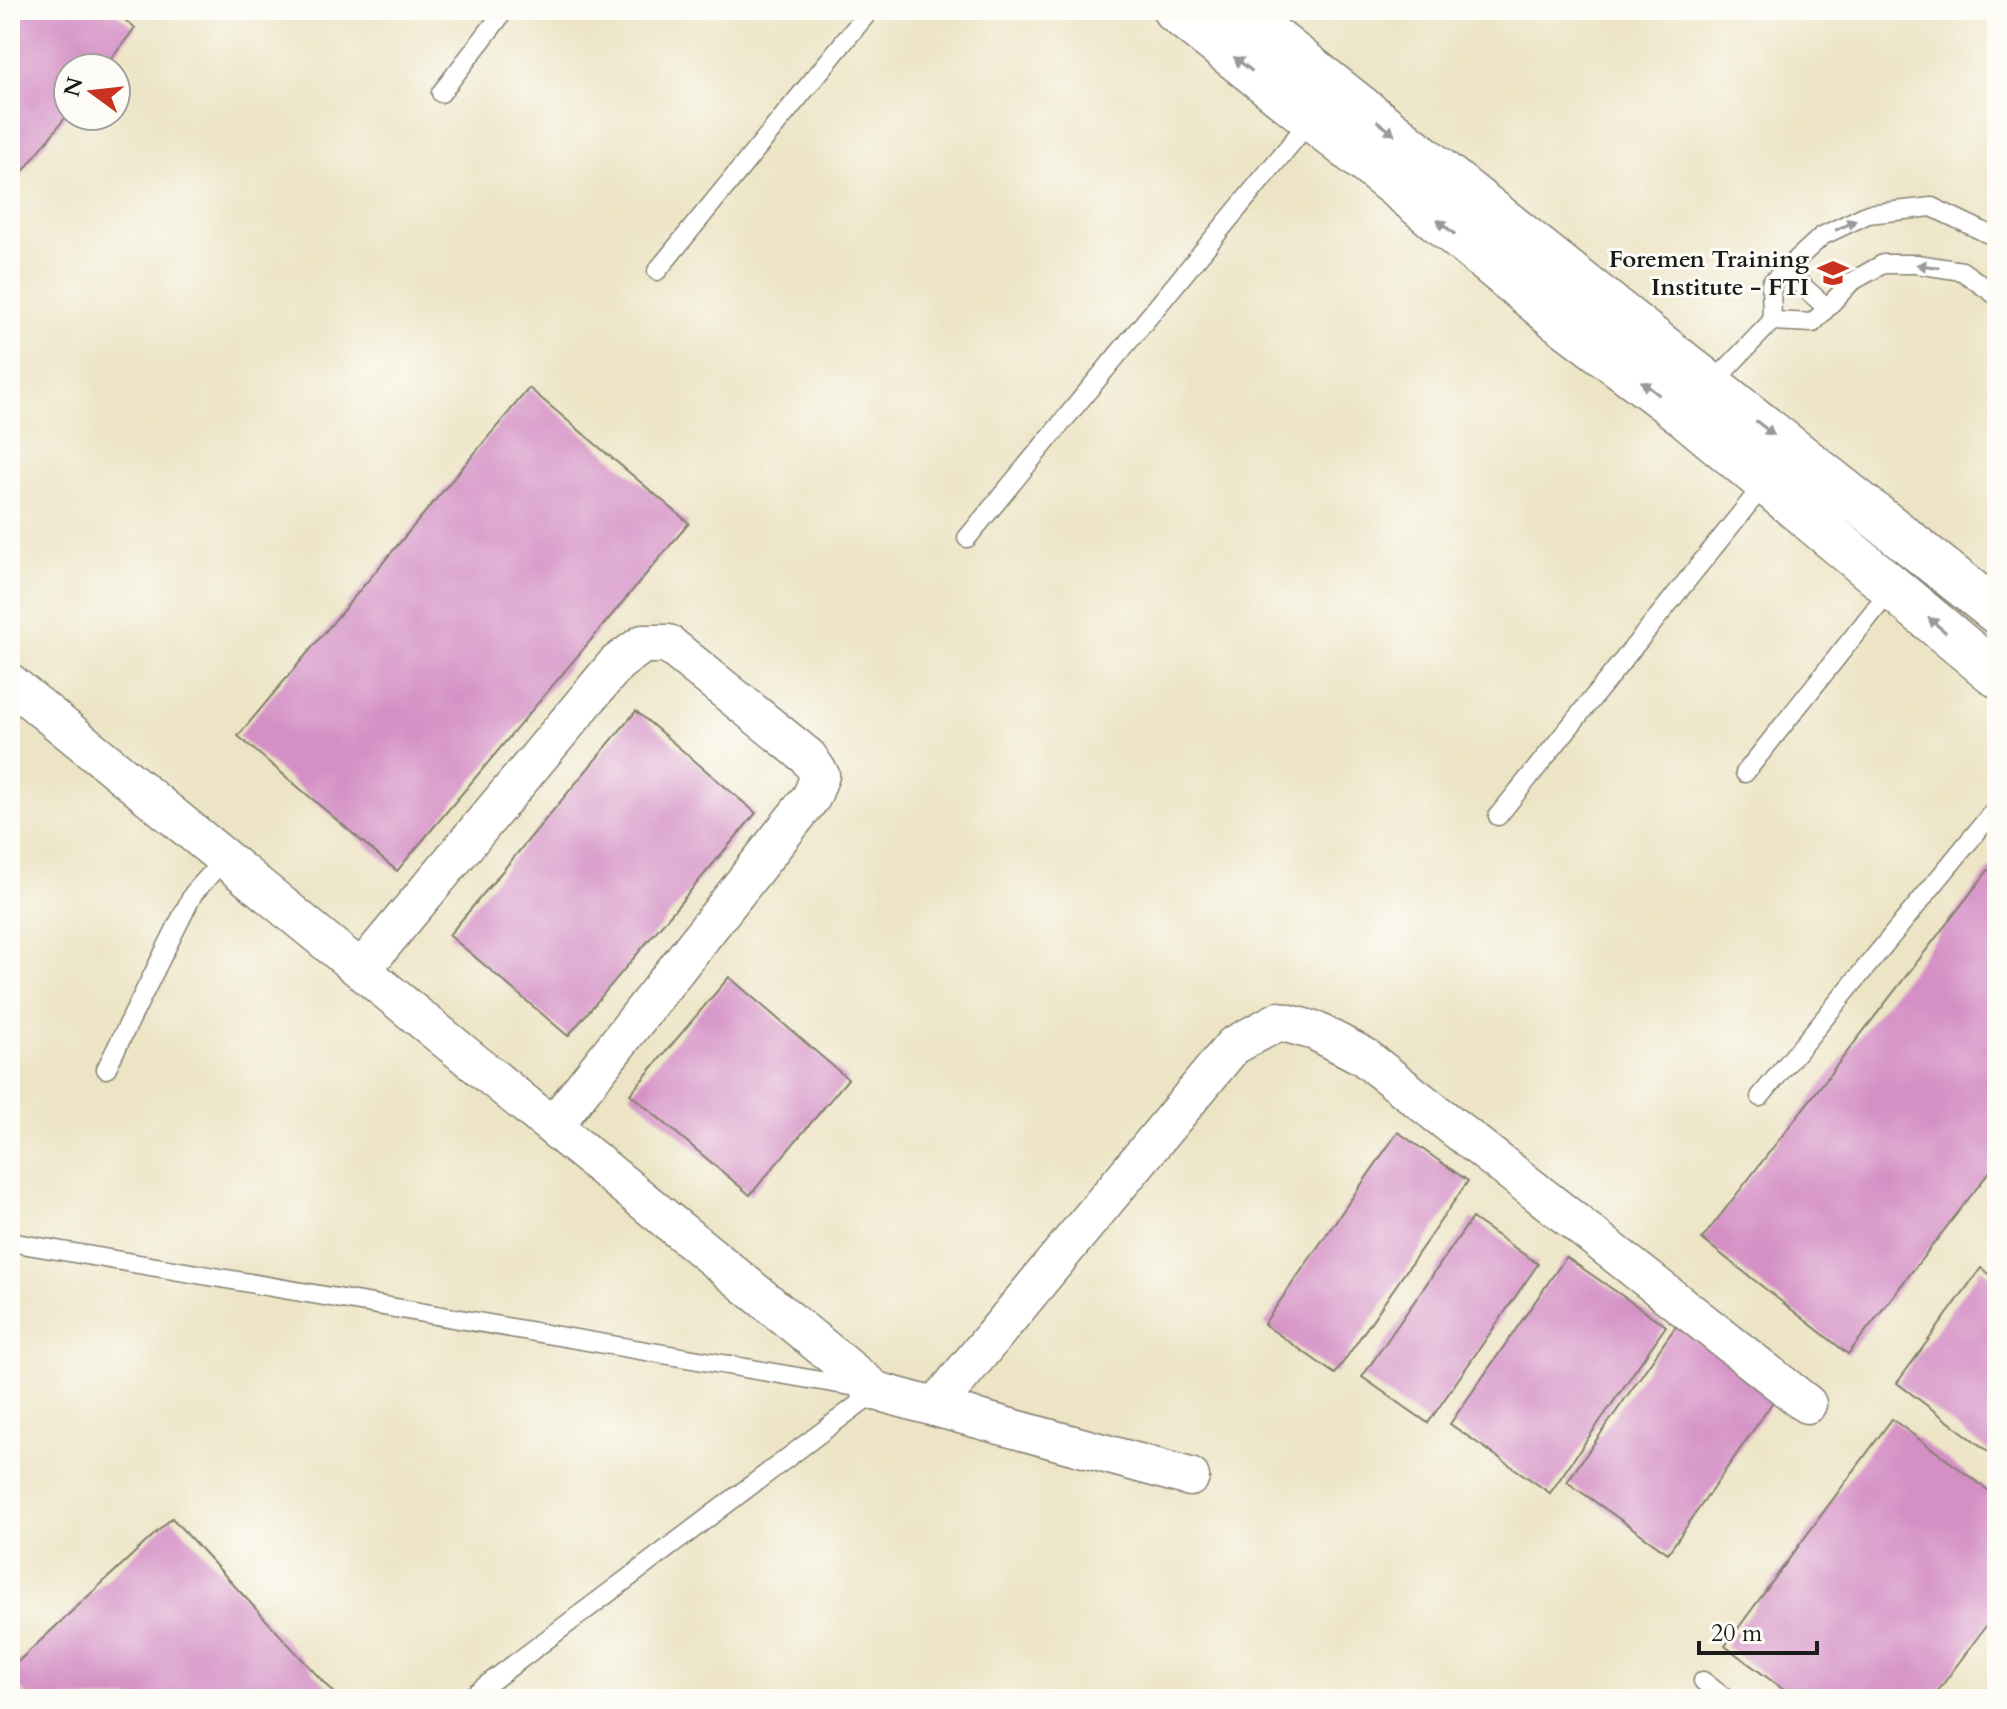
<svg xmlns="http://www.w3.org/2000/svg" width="2007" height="1709" font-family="Cardo,serif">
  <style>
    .building { fill: #d48fc5 }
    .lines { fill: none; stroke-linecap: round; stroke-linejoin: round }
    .service-casing { stroke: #848070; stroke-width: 21 }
    .minor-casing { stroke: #848070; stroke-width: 41 }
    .tertiary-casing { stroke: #848070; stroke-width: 47 }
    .service { stroke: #fff; stroke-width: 18 }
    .minor { stroke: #fff; stroke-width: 38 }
    .tertiary { stroke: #fff; stroke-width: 44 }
    .oneway { fill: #999 }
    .labels { text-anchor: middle; stroke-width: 6; stroke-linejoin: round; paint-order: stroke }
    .poi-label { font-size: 24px; font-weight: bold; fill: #1c1c1c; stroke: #fdfcf7; text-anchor: end }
  </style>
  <rect width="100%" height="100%" fill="#fdfcf7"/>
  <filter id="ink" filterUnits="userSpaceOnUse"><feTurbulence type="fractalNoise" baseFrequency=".0125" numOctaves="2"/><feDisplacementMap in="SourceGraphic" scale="16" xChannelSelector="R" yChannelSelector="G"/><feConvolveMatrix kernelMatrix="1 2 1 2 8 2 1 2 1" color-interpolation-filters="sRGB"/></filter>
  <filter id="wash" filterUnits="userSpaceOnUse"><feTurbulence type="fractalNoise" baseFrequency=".006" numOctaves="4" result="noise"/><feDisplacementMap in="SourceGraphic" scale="32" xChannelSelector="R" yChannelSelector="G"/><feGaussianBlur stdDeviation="1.8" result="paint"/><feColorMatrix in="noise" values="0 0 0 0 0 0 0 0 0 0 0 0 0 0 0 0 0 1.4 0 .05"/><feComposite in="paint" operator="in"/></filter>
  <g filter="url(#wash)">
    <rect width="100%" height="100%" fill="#ede4c5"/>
    <g id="blocks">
      <path class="building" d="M10 10H112L135 28 104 68H68V114L10 188Z
        M529 388 689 523 397 871 238 736Z
        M636 711 756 813 568 1036 449 935Z
        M1997 859V1162L1848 1354 1702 1239Z
        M729 977 848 1079 750 1195 630 1094Z
        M1398 1132 1468 1181 1335 1374 1264 1324Z
        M1472 1218 1538 1264 1428 1423 1362 1377Z
        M1566 1257 1666 1326 1550 1493 1450 1424Z
        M1981 1268 1997 1280V1458L1897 1383Z
        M1676 1326 1777 1396 1668 1553 1567 1482Z
        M1892 1419 1997 1497V1611L1932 1699H1796L1725 1646Z
        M172 1518 339 1699H30L10 1678V1669Z"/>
    </g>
  </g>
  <g filter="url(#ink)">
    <use href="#blocks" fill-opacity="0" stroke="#848070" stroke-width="2"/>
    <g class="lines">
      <g class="service-casing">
        <path id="service" d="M441 93 505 10
          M1785 270 1827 308
          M657 271 870 10
          M1772 321 1813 323 1851 282 1883 264H1917L1962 271 1997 296
          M1709 387 1772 321 1771 283 1822 236 1868 214 1932 207 1997 238
          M967 538 1313 117
          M1745 773 1892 588
          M1498 816 1766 482
          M106 1069 193 894 224 859
          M1760 1097 1997 807
          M10 1242 862 1388
          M1703 1681 1726 1699
          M468 1699 876 1391"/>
      </g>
      <g class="minor-casing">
        <path id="minor" d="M10 683 876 1391 1190 1477
          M361 970 617 663 643 644H668L808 757 820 775 812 796 553 1126
          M935 1407 1233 1046 1279 1021 1315 1031 1363 1056 1807 1404"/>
      </g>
      <g class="tertiary-casing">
        <path id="tertiary" d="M1175 10 1404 192 1558 319 1685 415 1997 675
          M1237 10 1997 612"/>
      </g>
      <use href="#service" class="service"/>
      <use href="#minor" class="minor"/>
      <use href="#tertiary" class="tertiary"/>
    </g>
    <defs><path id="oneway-solid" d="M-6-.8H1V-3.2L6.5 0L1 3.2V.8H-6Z" transform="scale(2)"/></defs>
    <g class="oneway">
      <use href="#oneway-solid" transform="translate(1243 64) rotate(-142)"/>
      <use href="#oneway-solid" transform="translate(1386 128) rotate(38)"/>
      <use href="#oneway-solid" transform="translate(1846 225) rotate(-26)"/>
      <use href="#oneway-solid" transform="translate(1446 227) rotate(-140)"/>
      <use href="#oneway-solid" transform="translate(1928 266) rotate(-172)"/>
      <use href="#oneway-solid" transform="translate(1650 388) rotate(-143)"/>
      <use href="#oneway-solid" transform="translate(1765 428) rotate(38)"/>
      <use href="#oneway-solid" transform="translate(1937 625) rotate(-140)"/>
    </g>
  </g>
  <defs>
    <g id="university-bare" transform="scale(2.4)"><path d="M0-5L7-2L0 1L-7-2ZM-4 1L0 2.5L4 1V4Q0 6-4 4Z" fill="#c8321e" stroke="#fdfcf7" stroke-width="2.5" paint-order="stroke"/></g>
  </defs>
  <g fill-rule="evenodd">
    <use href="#university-bare" x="1833" y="273"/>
  </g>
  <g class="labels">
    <g class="poi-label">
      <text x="1809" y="267">Foremen Training<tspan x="1809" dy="28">Institute - FTI</tspan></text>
    </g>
  </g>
  <rect width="2007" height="1709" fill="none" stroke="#fdfcf7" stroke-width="40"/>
  <g transform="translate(92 92) rotate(285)"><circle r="38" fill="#fdfcf7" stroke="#a3a29f" stroke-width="2"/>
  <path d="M0-6L14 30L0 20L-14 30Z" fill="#c8321e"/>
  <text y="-12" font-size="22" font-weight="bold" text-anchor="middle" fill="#1c1c1c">N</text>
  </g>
  <path d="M1699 1641v12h118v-12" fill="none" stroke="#1c1c1c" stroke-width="4"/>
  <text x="1711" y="1641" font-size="24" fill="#1c1c1c" stroke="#fdfcf7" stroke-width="6" paint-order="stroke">20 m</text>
</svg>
